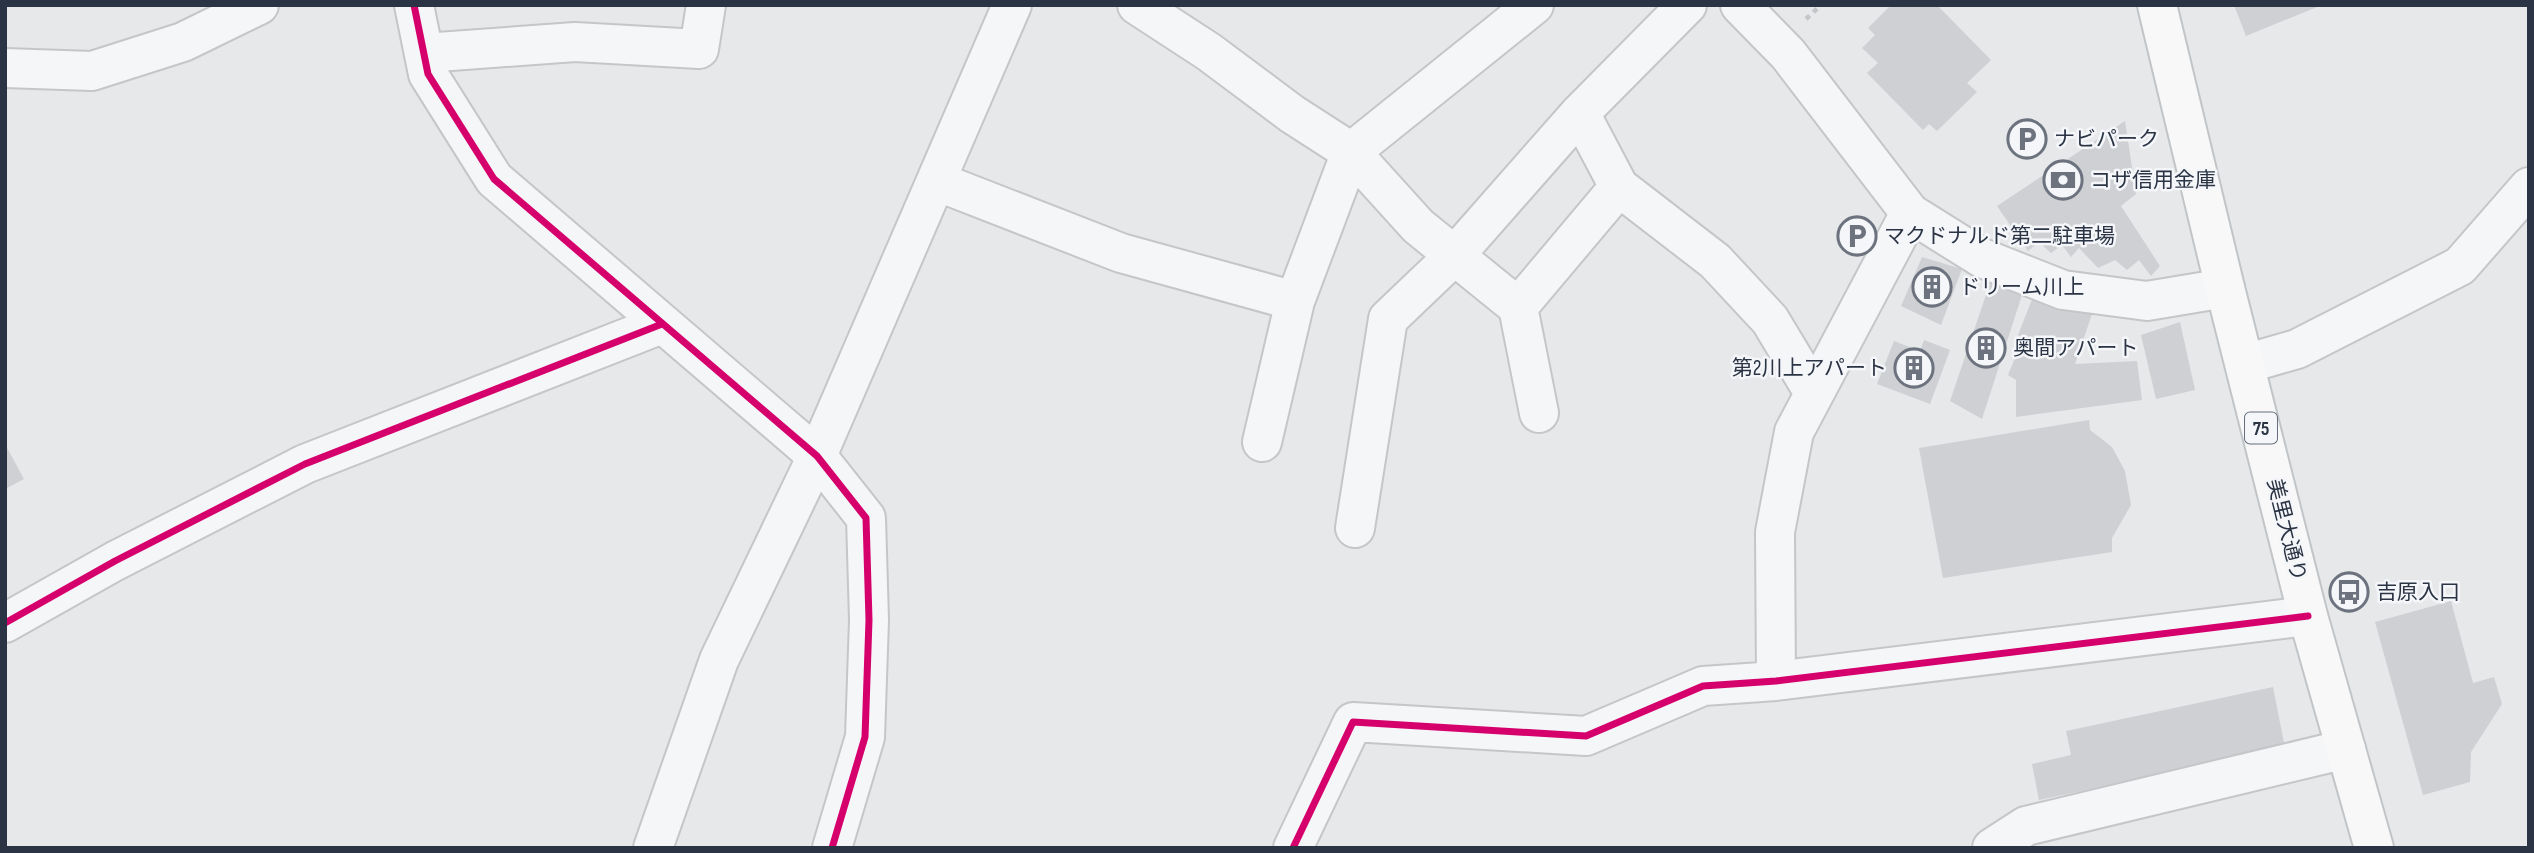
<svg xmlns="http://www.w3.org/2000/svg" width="2534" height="853" font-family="'Sofia Sans Condensed','Noto Sans JP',sans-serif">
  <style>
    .building { fill: #ced0d3 }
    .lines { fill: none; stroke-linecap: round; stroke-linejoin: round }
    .street-casing { stroke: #c4c6c8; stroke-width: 42 }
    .primary-casing { stroke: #c2c5c8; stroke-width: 42 }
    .path { stroke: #c5c6ca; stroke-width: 4.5; stroke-dasharray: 5 5; stroke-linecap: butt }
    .street { stroke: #f5f6f7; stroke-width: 38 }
    .primary { stroke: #f8f8f8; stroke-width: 38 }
    .cycleway-casing { stroke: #f4f6f9; stroke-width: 11 }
    .cycleway { stroke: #d6006c; stroke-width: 7 }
    .labels { text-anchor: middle; stroke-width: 5; stroke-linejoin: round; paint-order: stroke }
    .shield { fill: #f4f6f9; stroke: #676e7b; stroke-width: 2 }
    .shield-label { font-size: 19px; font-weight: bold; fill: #2b3445 }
    .poi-label { font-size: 21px; fill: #2b3445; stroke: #f4f6f9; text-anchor: start }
    .street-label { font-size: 21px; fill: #2b3445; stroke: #f4f6f9 }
  </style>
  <rect width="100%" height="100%" fill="#e6e8ea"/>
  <path class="building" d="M1891 5H1937L1991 60 1967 83 1977 92 1937 131 1929 124 1923 130 1867 73 1878 63 1862 48 1875 35 1868 28Z
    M2234 5H2322L2246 36Z
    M2125 121 2136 194 2121 206 2160 266 2151 276 2139 260 2127 270 2115 260 2098 268 2079 248 2071 257 2062 245 2051 253 2039 242 2028 251 1997 206Z
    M1922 257 1962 269 1941 325 1901 306Z
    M1990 283 2022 295 1982 419 1950 401Z
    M2033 297 2092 314 2075 364 2137 361 2142 400 2016 417V380L2008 375 2023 338 2018 335Z
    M2180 322 2195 390 2156 399 2141 335Z
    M1924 340 1950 350 1930 404 1877 384 1894 341 1920 351Z
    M2089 420 2090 430 2112 447 2125 471 2131 505 2112 538V552L1943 578 1919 448Z
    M5 444 24 479 5 489Z
    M2451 601 2473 683 2494 677 2502 704 2471 752 2470 782 2423 795 2375 622Z
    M2273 687 2285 748 2039 800 2032 764 2071 755 2066 731Z"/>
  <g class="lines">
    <g class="street-casing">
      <path id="street" d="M414 5 428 74 494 179 817 456 866 518 869 620 865 737 832 848
        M1137 5 1209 52 1292 114 1351 152 1418 226 1518 307 1539 413
        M1740 5 1788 54 1910 213 1982 258 2063 290 2147 301 2225 288
        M424 53 575 42 699 49 706 5
        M5 68 92 71 183 42 259 5
        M1580 113 1619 187 1715 261 1770 320 1814 393
        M936 181 1121 253 1295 301
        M1518 307 1619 187
        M2245 364 2297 349 2460 266 2529 187
        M1262 442 1295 301 1351 152 1534 5
        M1355 528 1388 319 1455 255 1580 113 1687 5
        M5 623 115 561 305 464 662 324
        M1776 681 1775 532 1794 432 1910 213
        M653 848 719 660 817 456 1012 5
        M1293 848 1353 722 1586 736 1703 686 1776 681 2308 616
        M1992 848 2026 826 2346 749"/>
    </g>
    <g class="primary-casing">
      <path id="primary" d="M2157 5 2225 288 2308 616 2374 848"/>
    </g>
    <path class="path" d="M1806 19 1821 5"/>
    <use href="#street" class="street"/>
    <use href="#primary" class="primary"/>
    <g class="cycleway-casing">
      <path id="cycleway" d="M414 5 428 74 494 179 817 456 866 518 869 620 865 737 832 848
        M5 623 115 561 305 464 662 324
        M1293 848 1353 722 1586 736 1703 686 1776 681 2308 616"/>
    </g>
    <use href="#cycleway" class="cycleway"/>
  </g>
  <defs>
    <g id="parking-ring" transform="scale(2.0125)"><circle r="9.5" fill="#f4f6f9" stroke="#6c737f" stroke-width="1.5"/><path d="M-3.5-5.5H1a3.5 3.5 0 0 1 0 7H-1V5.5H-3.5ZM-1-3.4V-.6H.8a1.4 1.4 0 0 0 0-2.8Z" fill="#6c737f"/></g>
    <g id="bank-ring" transform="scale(2.0125)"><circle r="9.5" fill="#f4f6f9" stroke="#6c737f" stroke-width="1.5"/><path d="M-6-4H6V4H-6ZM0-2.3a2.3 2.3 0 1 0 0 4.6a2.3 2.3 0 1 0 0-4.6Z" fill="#6c737f"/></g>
    <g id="building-ring" transform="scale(2.0125)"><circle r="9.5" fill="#f4f6f9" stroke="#6c737f" stroke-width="1.5"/><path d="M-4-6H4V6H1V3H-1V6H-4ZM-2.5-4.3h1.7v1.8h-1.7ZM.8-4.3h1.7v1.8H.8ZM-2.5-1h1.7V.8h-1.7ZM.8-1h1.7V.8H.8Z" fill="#6c737f"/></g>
    <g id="bus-ring" transform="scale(2.0125)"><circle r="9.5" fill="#f4f6f9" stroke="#6c737f" stroke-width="1.5"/><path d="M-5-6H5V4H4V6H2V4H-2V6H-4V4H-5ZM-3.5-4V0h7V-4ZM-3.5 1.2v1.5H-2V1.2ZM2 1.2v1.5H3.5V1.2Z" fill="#6c737f"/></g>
  </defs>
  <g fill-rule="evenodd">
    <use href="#parking-ring" x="2027" y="139"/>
    <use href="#bank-ring" x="2063" y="180"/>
    <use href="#parking-ring" x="1857" y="236"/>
    <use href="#building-ring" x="1932" y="287"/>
    <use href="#building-ring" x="1986" y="348"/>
    <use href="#building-ring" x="1914" y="368"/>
    <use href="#bus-ring" x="2349" y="592"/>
  </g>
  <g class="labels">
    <rect class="shield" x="2245" y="412.5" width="32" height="31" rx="5"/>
    <g class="shield-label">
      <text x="2261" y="435">75</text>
    </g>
    <g class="poi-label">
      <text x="2054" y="146">ナビパーク</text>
      <text x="2090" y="187">コザ信用金庫</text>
      <text x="1884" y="243">マクドナルド第二駐車場</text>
      <text x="1959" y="294">ドリーム川上</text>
      <text x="2013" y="355">奥間アパート</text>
      <text x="1887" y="375" text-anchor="end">第2川上アパート</text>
      <text x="2376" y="599">吉原入口</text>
    </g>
    <g class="street-label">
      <text transform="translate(2287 530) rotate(76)" y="7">美里大通り</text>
    </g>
  </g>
  <rect width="2534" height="853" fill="none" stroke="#2b3445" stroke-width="14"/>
</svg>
